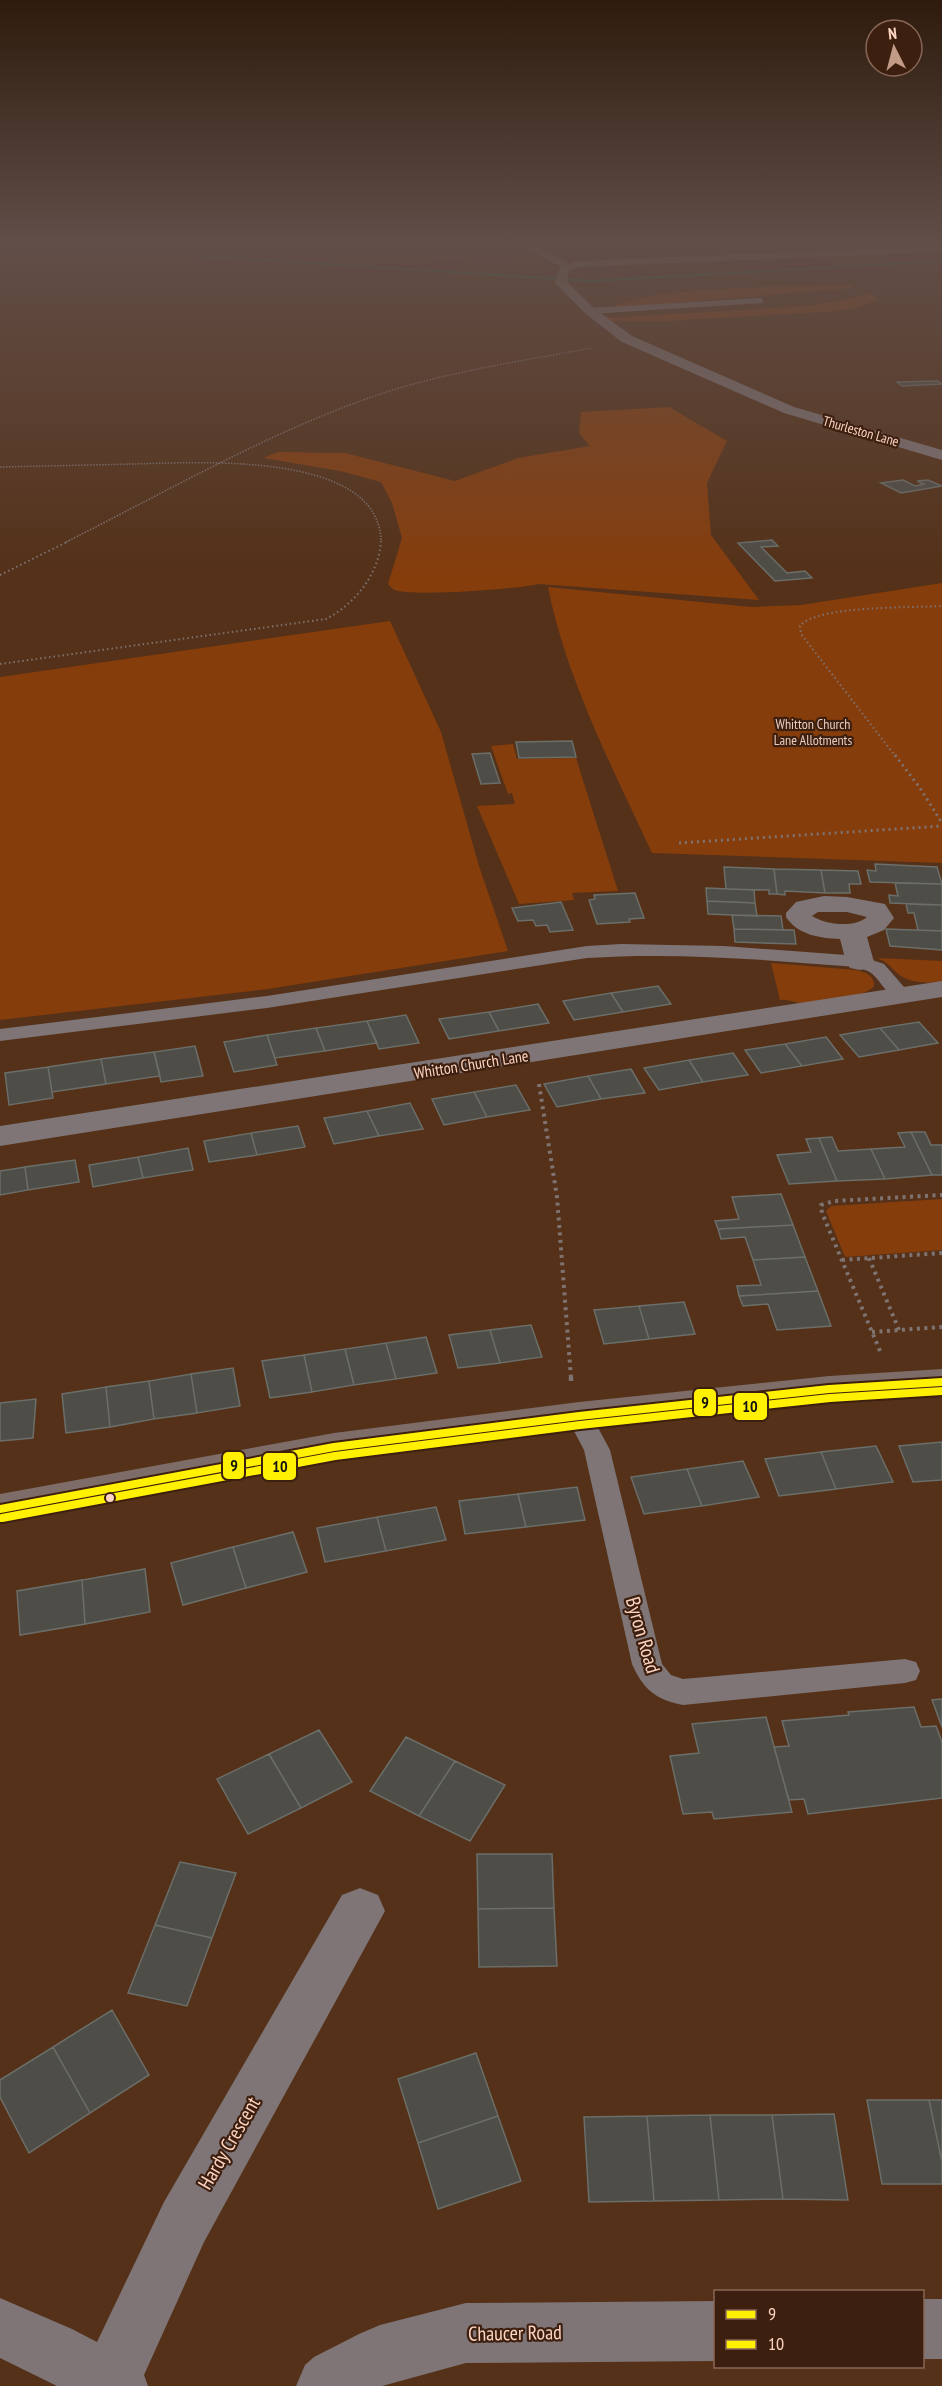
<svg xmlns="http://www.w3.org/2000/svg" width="942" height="2386" font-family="'PT Sans Narrow',sans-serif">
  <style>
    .green { fill: #863d0c }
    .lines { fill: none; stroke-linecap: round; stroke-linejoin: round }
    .stream { fill: #0a7053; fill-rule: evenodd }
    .building { fill: #4f4d47; stroke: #6b6e69; stroke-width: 1.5 }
    .path-far4 { stroke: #7f7371; stroke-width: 1.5; stroke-dasharray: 1.5 1.5; stroke-linecap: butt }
    .path-far3 { stroke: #7f7371; stroke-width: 2; stroke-dasharray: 1.5 3; stroke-linecap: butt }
    .path-far2 { stroke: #7f7371; stroke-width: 3; stroke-dasharray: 2 4; stroke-linecap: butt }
    .path-far1 { stroke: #7f7371; stroke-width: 4; stroke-dasharray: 3 4.5; stroke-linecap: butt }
    .path { stroke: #7f7371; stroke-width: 4.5; stroke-dasharray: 4 6; stroke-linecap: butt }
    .lane { fill: #7f7576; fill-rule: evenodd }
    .street { fill: #7f7576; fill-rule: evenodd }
    .secondary { fill: #7d6c67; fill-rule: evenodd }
    .bus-1-casing { stroke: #3d1f10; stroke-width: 12 }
    .bus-2-casing { stroke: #3d1f10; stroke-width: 12 }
    .bus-1 { stroke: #fff101; stroke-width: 8 }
    .bus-2 { stroke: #fff101; stroke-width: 8 }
    .bus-dot { fill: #fcd4c1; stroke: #3d1f10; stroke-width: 2 }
    .labels { text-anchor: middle; stroke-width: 4.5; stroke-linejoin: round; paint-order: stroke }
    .far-street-label { font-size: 14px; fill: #fcd4c1; stroke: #3d1f10 }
    .far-park-label { font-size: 14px; fill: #ebccbd; stroke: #3d1f10 }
    .street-label { font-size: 16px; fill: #fcd4c1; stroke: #3d1f10 }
    .near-street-label { font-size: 20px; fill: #fcd4c1; stroke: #3d1f10 }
    .line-badge { stroke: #3d1f10; stroke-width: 2 }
    .pale-badge-label { font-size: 16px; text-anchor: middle; font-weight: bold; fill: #111 }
  </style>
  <rect width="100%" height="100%" fill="#543118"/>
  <path class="green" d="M853 285V288L612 308C641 286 809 286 853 285Z
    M868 293 879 299 856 308 839 311 670 321H604L603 318 806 306 850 299Z
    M669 407 727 441 707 483 711 535 759 600 539 584C518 589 413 597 395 590 392 589 390 586 388 584L402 538 392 503 381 482 340 471 263 458 278 452 345 453 455 481 518 458 590 446 579 433 581 412Z
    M942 583V863L652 853C613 769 566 678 548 587L751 607 801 605Z
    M390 621 441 732 479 866 508 951 268 989 0 1020V677Z
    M513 744 517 759 576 758 618 891 572 893 574 900 519 904 477 806 515 804 512 793 508 794 491 746Z
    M877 958 942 961V982C927 983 908 984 896 972 890 966 886 961 877 958Z
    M771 963 856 970C864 972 875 975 874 986 866 997 822 1003 807 1004 797 1004 790 999 780 1000Z
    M942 1199V1250L845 1257 826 1211 831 1206Z"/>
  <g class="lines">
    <path class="stream" d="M0 242 591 280 942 260V262L591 282 0 244Z"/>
  </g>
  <path class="building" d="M938 381 942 384 902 386 897 382Z
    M903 480 915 486 924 484 917 481 928 480 942 486 901 493 881 483Z
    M772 540 778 546 761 547 787 573 805 571 812 578 775 581 738 543Z
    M572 741 576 757 519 758 516 742Z
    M490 753 500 783 481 784 472 754Z
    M875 864 937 867 942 884 870 882 867 870 876 871Z
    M724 867 774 869 777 894H769V890L726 889Z
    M774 869 821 870 825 893 785 891V895L777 894Z
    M821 870 858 871 861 884H849L850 893H825Z
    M895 883 942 884V905L890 903 889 895 898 896Z
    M706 888 754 890 755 903 707 901Z
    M635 893 644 918 629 919 630 922 597 924 589 900 595 899 594 895Z
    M707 901 755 903 757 916 708 914Z
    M561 902 573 930 550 932 547 925 536 926 533 920 518 921 512 908Z
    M906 904 942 905V931L918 930 914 913H908Z
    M732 915 781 916 783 930 734 929Z
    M734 929 794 930 796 944 735 942Z
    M886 929 942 931V950L890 946Z
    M658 986 671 1004 623 1012 611 993Z
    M611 993 623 1012 574 1020 563 1001Z
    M538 1004 549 1023 499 1031 489 1012Z
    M489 1012 499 1031 449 1039 439 1019Z
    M406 1015 419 1043 379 1049 367 1021Z
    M367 1021 377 1043 325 1051 316 1028Z
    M919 1022 938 1043 899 1050 880 1028Z
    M316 1028 325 1051 275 1058 267 1035Z
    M880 1028 899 1050 859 1057 840 1035Z
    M267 1035 277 1065 234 1072 224 1042Z
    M826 1037 843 1059 802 1066 785 1044Z
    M785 1044 802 1066 761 1073 745 1050Z
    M195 1046 203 1076 161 1082 154 1052Z
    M154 1052 160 1076 106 1084 101 1059Z
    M733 1053 748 1075 703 1082 689 1060Z
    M101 1059 106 1084 52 1092 48 1067Z
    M689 1060 703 1082 659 1090 644 1068Z
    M48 1067 53 1098 9 1105 5 1073Z
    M631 1069 645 1093 601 1099 588 1076Z
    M588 1076 601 1099 557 1107 544 1084Z
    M516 1085 530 1110 487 1117 474 1092Z
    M474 1092 487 1117 444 1125 432 1099Z
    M410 1103 423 1129 379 1136 367 1111Z
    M367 1111 379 1136 334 1144 324 1118Z
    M298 1126 305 1147 257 1155 251 1133Z
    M911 1132H925L931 1145H942V1175H932Z
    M911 1132 932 1175 885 1179 871 1149 905 1147 898 1133Z
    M251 1133 257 1155 209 1162 204 1141Z
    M832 1137 838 1151 871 1149 885 1179 837 1181 819 1138Z
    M819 1138 837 1181 789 1184 777 1155 811 1152 806 1139Z
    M188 1148 193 1170 143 1178 138 1157Z
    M138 1157 143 1178 93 1187 89 1165Z
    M75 1160 79 1182 28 1190 25 1167Z
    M25 1167 28 1190 0 1195V1171Z
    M781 1194 793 1225 718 1229 715 1221 739 1219 732 1197Z
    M793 1225 805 1257 753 1260 745 1237 721 1239 718 1229Z
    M805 1257 818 1291 739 1296 737 1286 761 1285 753 1260Z
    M818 1291 831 1326 777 1330 768 1304 743 1306 739 1296Z
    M684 1302 695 1334 649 1339 639 1306Z
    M639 1306 649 1339 604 1344 594 1310Z
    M531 1325 542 1357 500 1363 490 1330Z
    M490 1330 500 1363 458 1368 449 1335Z
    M426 1337 437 1373 396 1379 386 1343Z
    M386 1343 396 1379 354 1385 345 1349Z
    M345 1349 354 1385 312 1392 304 1355Z
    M304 1355 312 1392 270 1398 262 1361Z
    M233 1368 240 1406 197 1413 191 1374Z
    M191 1374 197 1413 154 1419 149 1381Z
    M149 1381 154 1419 110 1427 106 1387Z
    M106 1387 110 1427 66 1433 62 1394Z
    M36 1399 33 1438 0 1441V1403Z
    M942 1442V1480L913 1482 899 1446Z
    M876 1446 893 1482 836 1489 821 1452Z
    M821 1452 836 1489 779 1496 765 1459Z
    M743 1461 759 1497 702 1506 687 1469Z
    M687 1469 702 1506 644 1514 631 1477Z
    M577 1487 585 1520 526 1527 518 1494Z
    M518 1494 526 1527 465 1534 459 1501Z
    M436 1507 446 1540 386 1551 377 1517Z
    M377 1517 386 1551 325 1562 317 1528Z
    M293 1532 307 1572 246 1588 233 1547Z
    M233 1547 246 1588 183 1605 171 1563Z
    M145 1569 150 1612 85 1624 82 1580Z
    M82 1580 85 1624 20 1635 17 1591Z
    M942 1699V1727L932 1700Z
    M914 1707 921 1727 936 1726 942 1742V1798L808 1814 804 1799 789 1800 774 1747 789 1746 782 1721 849 1715 848 1712Z
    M766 1717 792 1812 714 1819 712 1812 683 1814 670 1756 699 1753 692 1724Z
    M319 1730 352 1782 301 1808 269 1754Z
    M406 1737 455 1761 419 1816 370 1791Z
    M269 1754 301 1808 248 1834 217 1779Z
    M455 1761 505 1785 470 1841 419 1816Z
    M477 1854H552L554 1908 478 1909Z
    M180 1862 236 1873 212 1938 155 1925Z
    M554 1908 557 1966 479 1967 478 1909Z
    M155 1925 212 1938 187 2006 128 1993Z
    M112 2010 149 2075 90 2113 53 2047Z
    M53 2047 90 2113 29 2153 0 2097V2080Z
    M476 2053 498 2116 418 2143 398 2079Z
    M867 2100H929L942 2162V2184H882Z
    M929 2100H942V2162Z
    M834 2114 848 2200 783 2199 772 2115Z
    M710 2115H772L783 2199 719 2200Z
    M710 2115 719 2200 654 2201 647 2116Z
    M498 2116 521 2181 438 2209 418 2143Z
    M647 2116 654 2201 589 2202 584 2117Z"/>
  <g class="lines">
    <path class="path-far4" d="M178 241 509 261
      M0 467C44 466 89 465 133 464 194 463 380 449 381 542
      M66 542C172 489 283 424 396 389 460 370 526 360 592 348"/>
    <path class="path-far3" d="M0 575 69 541
      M0 664 326 619C355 604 379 574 381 541
      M896 757 801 634 800 626C817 605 912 608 942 606"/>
    <path class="path-far2" d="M895 755 920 788 942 823
      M679 843 942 826"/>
    <path class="path-far1" d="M539 1084 557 1197 571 1378
      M869 1258 899 1330
      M842 1260 942 1253
      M872 1332 942 1327
      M880 1351 822 1213 821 1205 834 1201 942 1195"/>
    <path class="path" d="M571 1377V1381"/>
    <path class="lane" d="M519 241H528L573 266 569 268 552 263Z
      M760 298 763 299V303L590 314 586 311 590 308Z
      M621 944 724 946 860 956 884 964 911 995 908 999C889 1004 884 983 871 973 867 970 862 969 857 967 767 960 678 952 587 958L267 1008 0 1041V1029L267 996 587 946Z
      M579 1407 588 1409 610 1450 662 1664 671 1675 683 1679 905 1659 916 1662 920 1671 916 1680 905 1683 683 1705C656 1700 643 1689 632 1664L584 1450 566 1416 570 1409Z"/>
    <path class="street" d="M942 246V252L579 267 569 271 567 282 594 308 632 336 794 407 942 450V460L784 413 622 342 586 314 555 283 560 267 577 261Z
      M824 896 847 897 885 904 894 918 884 930 867 937 874 962 870 968 860 970 850 968 846 962 840 939C819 938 798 935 786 917V913L796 902ZM818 912H847L867 917C854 928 826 925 812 916Z
      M942 981V997L0 1146V1126Z
      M360 1888 378 1895 385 1911 204 2242 144 2375 148 2386H57L0 2358V2298L72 2329 97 2342 164 2202 342 1895Z
      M922 2299H942V2359H922Z
      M716 2301V2361L466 2363 382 2386H296L305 2365 314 2357 359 2334 380 2325 466 2303Z"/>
    <path class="secondary" d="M942 1369V1395L829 1402 579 1430 334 1461 0 1524V1494L334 1433 579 1402 829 1376Z"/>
    <g class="bus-1-casing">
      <path id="bus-1" d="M0 1509 334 1447 579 1416 829 1389 942 1382"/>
    </g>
    <g class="bus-2-casing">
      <path id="bus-2" d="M2 1518 335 1456 580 1425 830 1398 942 1391"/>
    </g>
    <use href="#bus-1" class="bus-1"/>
    <use href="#bus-2" class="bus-2"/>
  </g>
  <linearGradient id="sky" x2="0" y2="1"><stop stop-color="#2e1b0d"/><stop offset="0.42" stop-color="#614e48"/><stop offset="1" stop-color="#614e48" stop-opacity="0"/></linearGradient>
  <rect width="942" height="575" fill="url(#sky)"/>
  <circle class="bus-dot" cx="110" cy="1498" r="5"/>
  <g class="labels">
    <g class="far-street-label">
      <text transform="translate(861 431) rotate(16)" y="5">Thurleston Lane</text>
    </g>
    <g class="far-park-label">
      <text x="813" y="729">Whitton Church<tspan x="813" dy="16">Lane Allotments</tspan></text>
    </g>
    <g class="street-label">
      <text transform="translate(471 1064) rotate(-9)" y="6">Whitton Church Lane</text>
    </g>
    <g class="near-street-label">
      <text transform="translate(643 1635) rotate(74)" y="7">Byron Road</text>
      <text transform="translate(229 2143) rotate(-60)" y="7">Hardy Crescent</text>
      <text transform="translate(515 2333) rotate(-1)" y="7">Chaucer Road</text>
    </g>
  </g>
  <g class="line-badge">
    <rect x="693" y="1388" width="24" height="29" rx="6" fill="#fff101"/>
    <rect x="733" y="1392" width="35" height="29" rx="6" fill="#fff101"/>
    <rect x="222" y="1451" width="23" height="29" rx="6" fill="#fff101"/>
    <rect x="262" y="1452" width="35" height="29" rx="6" fill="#fff101"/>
  </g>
  <g class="pale-badge-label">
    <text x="705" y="1408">9</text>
    <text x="750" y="1412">10</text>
    <text x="234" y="1471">9</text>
    <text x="280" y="1472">10</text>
  </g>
  <rect x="714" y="2290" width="210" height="78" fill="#3d1f10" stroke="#896757" stroke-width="1.5"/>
  <rect x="726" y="2310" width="30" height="9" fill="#fff101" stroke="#896757" stroke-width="1.5"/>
  <text x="768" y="2320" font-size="18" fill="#fcd4c1">9</text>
  <rect x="726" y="2340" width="30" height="9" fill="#fff101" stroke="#896757" stroke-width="1.5"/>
  <text x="768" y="2350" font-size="18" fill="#fcd4c1">10</text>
  <g transform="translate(894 48) rotate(354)"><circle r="28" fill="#3d1f10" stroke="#896757" stroke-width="1.5"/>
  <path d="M0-4.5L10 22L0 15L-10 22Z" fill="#c19b86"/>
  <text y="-9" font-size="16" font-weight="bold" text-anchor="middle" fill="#fcd4c1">N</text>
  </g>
</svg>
